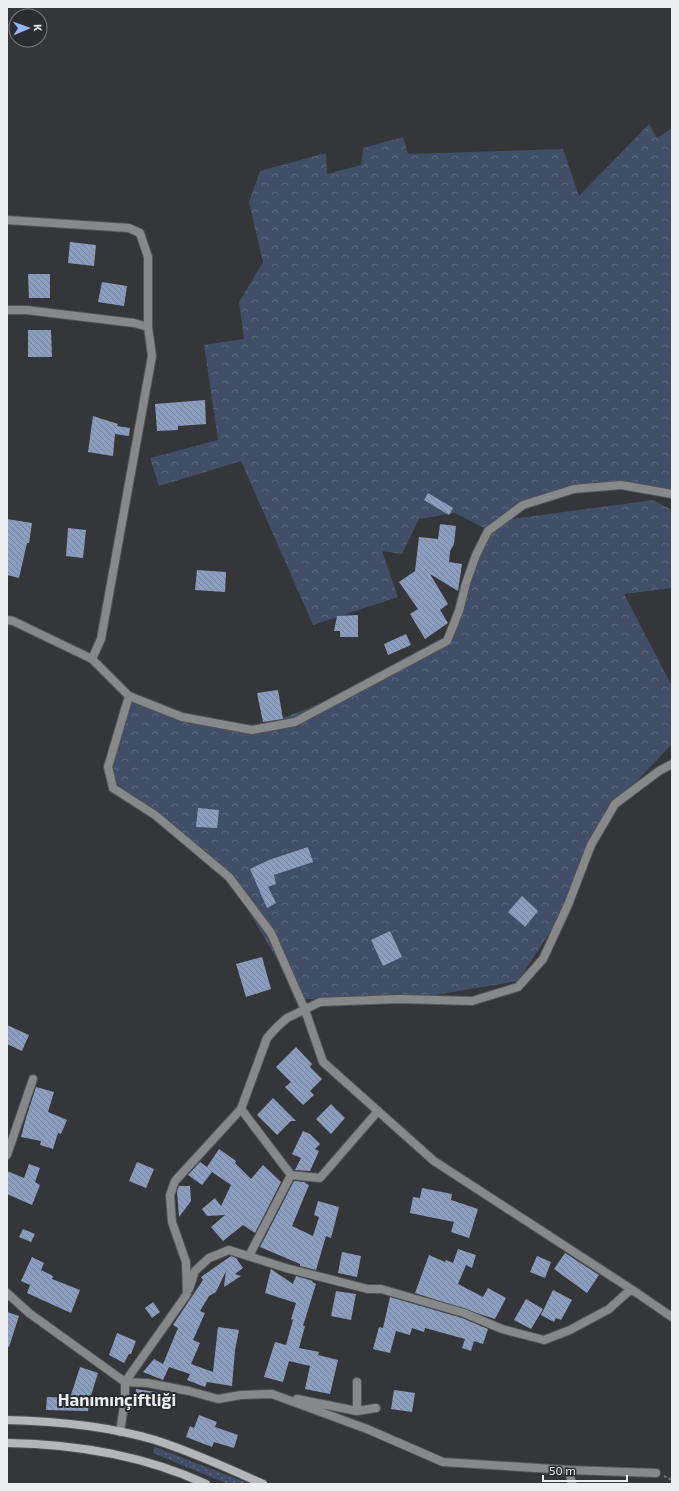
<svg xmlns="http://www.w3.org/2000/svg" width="679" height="1491" font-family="'Exo 2',sans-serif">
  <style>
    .grass { fill: url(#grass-dots) }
    .forest { fill: url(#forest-crowns) }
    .building { fill: url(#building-back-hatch) }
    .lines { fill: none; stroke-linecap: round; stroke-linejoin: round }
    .minor-casing { stroke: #525356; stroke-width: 10 }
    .tertiary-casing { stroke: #525356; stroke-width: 10 }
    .secondary-casing { stroke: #525356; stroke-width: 10 }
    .path { stroke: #707174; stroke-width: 2; stroke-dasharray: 3 2; stroke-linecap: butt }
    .minor { stroke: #87888a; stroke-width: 8 }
    .tertiary { stroke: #87888a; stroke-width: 8 }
    .secondary { stroke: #b5b6b9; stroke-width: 8 }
    .labels { text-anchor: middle; stroke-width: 4; stroke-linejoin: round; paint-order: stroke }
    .district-label { font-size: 17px; font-weight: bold; fill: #edeef0; stroke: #2b2c2f }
  </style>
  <defs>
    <pattern id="grass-dots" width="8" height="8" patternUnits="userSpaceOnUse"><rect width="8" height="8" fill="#404e68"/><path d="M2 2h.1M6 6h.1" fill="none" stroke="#5c687e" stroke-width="1.8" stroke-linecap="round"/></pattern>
    <pattern id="forest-crowns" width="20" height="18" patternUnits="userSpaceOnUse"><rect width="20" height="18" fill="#404e68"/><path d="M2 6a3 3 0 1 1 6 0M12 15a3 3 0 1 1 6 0" fill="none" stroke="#5c687e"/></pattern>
    <pattern id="building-back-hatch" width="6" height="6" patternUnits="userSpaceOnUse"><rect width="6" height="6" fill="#8c9ec0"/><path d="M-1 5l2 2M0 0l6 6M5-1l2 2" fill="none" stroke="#77849c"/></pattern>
  </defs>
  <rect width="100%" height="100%" fill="#353639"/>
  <path class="grass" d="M155 1447 250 1484H228L153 1453Z"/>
  <path class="forest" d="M649 124 657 138 672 128V494L621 485 574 489 523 505 504 520 653 500 672 510V588L624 594 672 686V744L615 804 568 905 518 981 411 999H300L229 877 110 778 129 696 198 720 252 730 360 688 447 641 488 530 455 513 419 519 402 554 382 551 398 597 313 625 241 461 159 486 150 458 218 440 204 345 244 339 239 302 263 262 249 202 260 171 326 153 327 174 361 165 363 148 403 137 408 154 563 149 579 196Z"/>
  <path class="building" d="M70 242 96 245 94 266 68 263Z
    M28 274H50V298H29Z
    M102 282 127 286 124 306 98 302Z
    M28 330H51L52 357H28Z
    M205 400 206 424 178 426V430L157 431 155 404Z
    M93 416 118 424 117 426 130 428 129 436 115 434 113 456 88 452Z
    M428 493 453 508 449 515 424 500Z
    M7 519 32 523 29 543H27L19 578 7 575Z
    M440 524 456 526 454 544 450 551 449 562 462 564 458 591 430 574 448 604 440 610 448 623 425 639 410 614 418 609 399 582 415 571 419 537 438 539Z
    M68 528 86 530 83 558 66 556Z
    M197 570 226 572 225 592 195 590Z
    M358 615V637H340V631H334L337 616Z
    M406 634 411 645 388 655 384 644Z
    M278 690 283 719 263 722 257 693Z
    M198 808 219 810 217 828 196 827Z
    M308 847 313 862 274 875 276 884 268 887 276 903 267 908 250 869 269 860Z
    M522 896 538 911 525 927 508 912Z
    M390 931 402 957 383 966 371 940Z
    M262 957 271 989 246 997 236 964Z
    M7 1025 29 1035 22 1051 7 1044Z
    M296 1047 312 1064 310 1067 322 1079 310 1091 314 1095 303 1105 285 1087 291 1082 276 1067Z
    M36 1087 54 1092 48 1112 67 1120 61 1134 58 1133 53 1149 40 1145 41 1141 21 1137 26 1118Z
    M273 1098 296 1121H291L277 1135 257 1115Z
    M331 1104 345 1118 331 1134 316 1119Z
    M303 1131 310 1134 320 1144 315 1149 319 1151 310 1171 295 1170 301 1158 292 1154Z
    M219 1149 236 1161 235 1163 251 1179 263 1165 281 1182 255 1233 243 1225 223 1241 211 1227 225 1215 207 1216 202 1209 215 1198 221 1206 231 1185 212 1172 202 1185 188 1175 200 1162 207 1167Z
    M137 1162 154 1169 146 1188 129 1181Z
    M29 1164 40 1168 35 1182 40 1185 32 1205 7 1194V1171L24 1178Z
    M294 1181 305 1182V1183L309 1185 292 1226 313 1236 319 1217 314 1215 318 1201 339 1207 331 1238 326 1236 316 1270 300 1266V1264L260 1247Z
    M179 1186H190L191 1201 179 1217 177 1191Z
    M422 1188 452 1194 451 1200 478 1209 469 1238 451 1232 454 1222 410 1213 413 1197 420 1198Z
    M23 1229 35 1234 31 1242 19 1237Z
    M458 1249 476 1255 472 1268 466 1265 458 1284 483 1297 488 1288 506 1298 495 1319 415 1293 429 1255 445 1262 446 1260 453 1263Z
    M342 1252 361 1256 357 1277 338 1273Z
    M565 1253 599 1275 587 1293 554 1269Z
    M231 1256 236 1258 243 1268 235 1274 241 1276 224 1287 226 1271 216 1292 209 1296 200 1311 205 1313 193 1340 200 1343 191 1364 213 1372 218 1327 239 1330 235 1350 232 1386 207 1382 205 1387 187 1380 190 1374 169 1367 163 1380 143 1372 154 1359 163 1364 178 1328 173 1325 203 1280 201 1277Z
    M537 1256 551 1262 545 1278 530 1272Z
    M32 1257 44 1263 41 1270 53 1276 52 1279 80 1290 71 1313 27 1293 30 1285 21 1281Z
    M271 1269 293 1284 296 1276 313 1281 312 1282 316 1284 303 1326H305L299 1348 319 1352 318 1355 338 1360 330 1394 305 1389 310 1366 289 1361 283 1382 264 1377 275 1342 286 1345 293 1320 291 1319 296 1303 265 1293Z
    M553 1290 572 1300 561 1320 556 1318 554 1322 541 1315Z
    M336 1291 356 1294 351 1320 331 1316Z
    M390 1297 462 1318 488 1329 483 1344 474 1341 471 1351 462 1348 465 1339 425 1328 424 1332 412 1328 410 1335 396 1331 390 1353 373 1349 379 1327 383 1328Z
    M526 1299 543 1309 531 1329 514 1320Z
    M153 1302 160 1312 152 1318 145 1308Z
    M7 1312 19 1316 9 1347H7Z
    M117 1333 136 1341 131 1354H129L124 1363 109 1355Z
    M80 1367 98 1373 89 1402 88 1411 46 1410 47 1397 70 1398Z
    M136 1389 168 1394 166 1405 135 1400Z
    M394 1390 415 1393 412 1412 391 1409Z
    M199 1415 217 1422 215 1427 238 1435 234 1448 214 1442 212 1447 186 1437 190 1426 194 1428Z"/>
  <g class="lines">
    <g class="minor-casing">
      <path id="minor" d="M7 220 129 228 140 233 148 257V327
        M7 310H26L134 323 148 327 152 356 101 639 92 659
        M129 696 108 767 113 788 155 815 229 877 271 933 305 1010 323 1062 434 1161 631 1289
        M241 1109 291 1175 249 1256
        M7 1155 33 1079
        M291 1175 320 1178 378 1111
        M189 1289 195 1271 209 1258 229 1250 286 1268 368 1289H381L464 1313 502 1329 544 1340 570 1330 609 1309 631 1289 672 1317
        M125 1382 147 1383 189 1391 218 1399 241 1395 272 1394 367 1429 443 1462 569 1470 572 1484
        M297 1399 357 1411 376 1408
        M357 1411V1382
        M120 1432 125 1399V1382L187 1294 186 1262 172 1222 170 1195 175 1181 241 1109 267 1038 277 1027 287 1018 320 1002 399 999 472 1001 518 987 543 959 568 905 591 845 615 804 659 771 672 764
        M569 1470 656 1473"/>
    </g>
    <g class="tertiary-casing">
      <path id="tertiary" d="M7 620 13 621 92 659 129 696 182 717 252 730 295 722 447 641 459 611 466 583 476 555 488 531 523 505 574 489 621 485 672 494
        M7 1293 29 1313 125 1382"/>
    </g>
    <g class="secondary-casing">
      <path id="secondary" d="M7 1420C57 1421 107 1426 155 1440 192 1452 228 1468 263 1484
        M7 1443C76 1444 143 1455 206 1484"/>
    </g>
    <path class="path" d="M664 1476 672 1480"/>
    <use href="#minor" class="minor"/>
    <use href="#tertiary" class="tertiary"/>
    <use href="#secondary" class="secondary"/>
  </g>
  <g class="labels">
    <g class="district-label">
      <text x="117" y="1406">Hanımınçiftliği</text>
    </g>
  </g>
  <rect width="679" height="1491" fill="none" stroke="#edeef0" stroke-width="16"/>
  <g transform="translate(28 28) rotate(88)"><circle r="19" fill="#2b2c2f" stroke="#797a7c"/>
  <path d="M0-3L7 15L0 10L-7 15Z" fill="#92b7fd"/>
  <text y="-6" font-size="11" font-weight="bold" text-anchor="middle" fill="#edeef0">K</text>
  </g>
  <path d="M543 1475v6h84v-6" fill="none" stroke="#edeef0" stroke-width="2"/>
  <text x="549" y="1475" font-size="12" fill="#edeef0" stroke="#2b2c2f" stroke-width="3" paint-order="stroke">50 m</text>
</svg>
